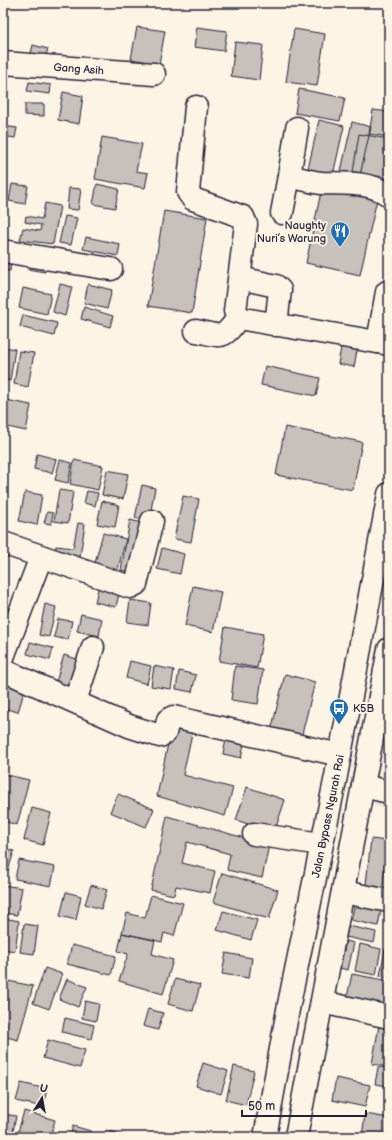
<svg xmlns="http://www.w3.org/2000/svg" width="392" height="1140" font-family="'Balsamiq Sans',sans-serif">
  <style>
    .built { fill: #ece5d8 }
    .building { fill: #c6c1bb; stroke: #22223b }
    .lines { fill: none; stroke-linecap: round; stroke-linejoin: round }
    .minor-casing { stroke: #22223b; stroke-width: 25 }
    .highway-casing { stroke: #22223b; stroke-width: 25 }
    .minor { stroke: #fcf5e5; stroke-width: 22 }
    .highway { stroke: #fcf5e5; stroke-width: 22 }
    .labels { text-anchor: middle; stroke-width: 4; stroke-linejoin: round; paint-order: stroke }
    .street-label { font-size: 11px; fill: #22223b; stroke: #fcf5e5 }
    .poi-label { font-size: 11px; fill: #22223b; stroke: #fcf5e5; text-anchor: end }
  </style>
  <rect width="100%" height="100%" fill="#fcf5e5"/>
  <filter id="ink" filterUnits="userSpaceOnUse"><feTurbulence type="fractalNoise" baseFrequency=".025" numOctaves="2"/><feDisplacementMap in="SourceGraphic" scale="8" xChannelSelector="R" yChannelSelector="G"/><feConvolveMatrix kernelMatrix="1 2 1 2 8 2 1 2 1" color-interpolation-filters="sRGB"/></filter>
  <g filter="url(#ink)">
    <path class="built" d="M387 741 389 742V810L374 806Z"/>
    <path class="building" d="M137 27 165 31 159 64 131 59Z
      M197 27 227 31 224 51 194 47Z
      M294 29 325 34 317 86 286 82Z
      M235 42 263 45 259 80 231 76Z
      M33 45 48 49 44 61 30 57Z
      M29 82 51 85 50 94 27 91Z
      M299 89 345 98 340 121 295 113Z
      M63 92 83 96 79 124 58 120Z
      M25 104H44V116L25 115Z
      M373 110 389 112V137L369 134Z
      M319 120 344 126 333 175 308 169Z
      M352 122 371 127 360 175 341 171Z
      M3 126 17 128 15 138 3 136Z
      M359 134 389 139V178L353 172Z
      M102 137 142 144 136 171 148 173 145 188 95 179Z
      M12 184 28 186 25 204 9 201Z
      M97 184 119 189 115 208 93 204Z
      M322 187 377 199 360 275 306 263Z
      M69 188 81 189 78 210 67 209Z
      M45 203 60 206 53 244 20 240 23 228 40 231 41 225 25 222 26 216 42 219Z
      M164 211 207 218 192 313 148 306Z
      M65 216 77 218 71 245 59 243Z
      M86 237 120 244 118 256 83 249Z
      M30 253 48 256 45 272 27 269Z
      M3 254 12 255 10 271 3 270Z
      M60 284 72 287 65 316 53 312Z
      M88 284 112 290 107 309 84 303Z
      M23 288 51 294 47 314 19 308Z
      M84 307 113 316 110 327 81 319Z
      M23 315 57 323 54 336 20 327Z
      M342 342 358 345 354 367 338 364Z
      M4 347 15 349 10 381 3 379Z
      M19 351 34 353 28 387 14 384Z
      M265 366 320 378 316 396 261 385Z
      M6 400 31 405 26 431 3 426Z
      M285 427 362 442 353 490 276 475Z
      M37 454 56 459 52 473 34 469Z
      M60 460 72 463 68 483 55 480Z
      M74 460 103 466 98 490 70 484Z
      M107 470 128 474 123 499 102 495Z
      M142 485 155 488 149 521 135 518Z
      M59 490 73 492 68 523 54 521Z
      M87 491 98 493 95 506 84 503Z
      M25 492 42 495 37 525 19 521Z
      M183 496 199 499 191 542 174 539Z
      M102 501 119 505 115 527 97 524Z
      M47 512 53 513 51 524 44 523Z
      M130 520 146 524 137 573 121 570Z
      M78 523 85 524 79 563 54 559 56 546 73 548Z
      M103 533 126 539 116 576 93 570Z
      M162 548 184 554 180 574 157 569Z
      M99 585 120 589 116 607 95 602Z
      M193 586 221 592 213 632 185 626Z
      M130 600 151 603 148 625 127 622Z
      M45 604 56 607 49 637 39 635Z
      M3 609H8L6 623H3Z
      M81 614 102 619 99 636 77 631Z
      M58 619 72 621 68 640 54 637Z
      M225 627 263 634 257 668 219 661Z
      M30 642 53 648 50 660 27 654Z
      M64 655 80 660 71 687 56 682Z
      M130 661 151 666 147 684 126 678Z
      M154 666 174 670 171 689 151 686Z
      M235 666 263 670 258 704 231 700Z
      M179 671 196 675 192 692 176 689Z
      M285 674 315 682 301 738 271 731Z
      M3 678 26 685 18 712 3 708Z
      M173 720 194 724 183 775 233 788 225 816 157 796Z
      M227 735 245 739 241 758 223 754Z
      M3 774 29 780 17 825 3 821Z
      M247 787 285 800 274 833 236 820Z
      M118 794 154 809 146 827 110 812Z
      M32 808 51 813 43 845 24 840Z
      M167 816 269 845 262 878 227 870 230 854 187 842 182 863 215 871 210 893 176 886 174 895 151 890Z
      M371 839 387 841 382 895 365 893Z
      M3 849 14 851 8 871 3 870Z
      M19 860 55 867 51 886 15 879Z
      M222 873 278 890 269 919 213 902Z
      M3 885 22 888 17 915 3 913Z
      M91 885 107 890 101 909 85 904Z
      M66 892 81 896 76 920 60 916Z
      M151 895 183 903 174 936 164 933 162 942 122 933 127 913 145 918Z
      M356 899 382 905 378 926 351 920Z
      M388 909H389V922L385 921Z
      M223 911 257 920 251 940 217 930Z
      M3 918 19 921 15 951 3 949Z
      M24 924 38 926 34 954 20 952Z
      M348 926 376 932 374 943 346 937Z
      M122 933 155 940 152 954 173 960 163 994 119 981 128 954 118 951Z
      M346 941 354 943 348 970 340 968Z
      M360 944 381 949 376 975 355 971Z
      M72 945 116 956 111 975 67 964Z
      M385 949H389V978L380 976Z
      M226 953 252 958 249 978 222 974Z
      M45 968 62 974 49 1009 33 1003Z
      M352 974 389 981V1010L346 1002Z
      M67 979 87 987 78 1007 59 999Z
      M175 979 200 985 193 1011 168 1004Z
      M3 980 33 986 18 1040 3 1036Z
      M85 1001 99 1004 96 1021 82 1018Z
      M148 1009 163 1013 158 1030 143 1026Z
      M65 1018 94 1025 91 1039 62 1032Z
      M380 1020 389 1021V1067L372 1064Z
      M48 1040 85 1050 80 1068 43 1058Z
      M3 1049 8 1051 3 1069Z
      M203 1063 228 1071 221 1094 196 1086Z
      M234 1066 254 1071 246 1105 226 1100Z
      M378 1067 389 1068V1086L375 1084Z
      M336 1078 370 1085 365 1107 332 1100Z
      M21 1083 47 1089 43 1107 16 1101Z
      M24 1111 55 1120 50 1137H36L18 1132Z
      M3 1114 16 1116 12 1137H3Z
      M365 1114 389 1118V1137H362Z
      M73 1126 91 1131 89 1137H70Z
      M106 1130 132 1137H104Z"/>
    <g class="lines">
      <g class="minor-casing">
        <g id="minor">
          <path id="s1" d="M3 63 154 74"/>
          <path d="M196 107 188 192 193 199 243 217 246 224 235 311 239 317 244 319 389 344"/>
          <path d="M297 128 289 176C300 178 311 182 322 183 346 184 368 181 389 195"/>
          <path d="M282 213 289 176"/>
          <path d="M3 251 111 269"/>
          <path d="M240 278 276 286 280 290 276 325"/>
          <path d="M196 331C224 336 221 341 239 317"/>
          <path d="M378 342 387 292"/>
          <path d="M3 543 130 587 136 584 152 521"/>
          <path d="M3 657 41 557"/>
          <path d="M3 670 129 726 160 736 165 733 168 720 173 717 340 755"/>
          <path d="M75 701 93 647"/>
          <path d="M363 786 389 792"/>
          <path d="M254 834 321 844"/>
          <path d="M343 892 389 901"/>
          <path d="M322 1002 389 1017"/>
        </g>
      </g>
      <g class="highway-casing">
        <g id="highway">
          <path id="s2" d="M265 1137 289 1004 336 776 389 494"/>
          <path d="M296 1137 389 649"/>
        </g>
      </g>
      <use href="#minor" class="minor"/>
      <use href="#highway" class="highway"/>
    </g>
  </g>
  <defs>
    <g id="restaurant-pin" transform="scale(1)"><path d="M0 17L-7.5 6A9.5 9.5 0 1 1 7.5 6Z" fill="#1f6fb2" stroke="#fcf5e5"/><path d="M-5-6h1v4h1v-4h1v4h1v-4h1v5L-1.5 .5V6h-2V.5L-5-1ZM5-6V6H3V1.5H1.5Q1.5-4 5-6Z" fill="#fff"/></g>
    <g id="bus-pin" transform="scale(1)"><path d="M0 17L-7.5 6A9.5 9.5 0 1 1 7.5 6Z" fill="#1f6fb2" stroke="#fcf5e5"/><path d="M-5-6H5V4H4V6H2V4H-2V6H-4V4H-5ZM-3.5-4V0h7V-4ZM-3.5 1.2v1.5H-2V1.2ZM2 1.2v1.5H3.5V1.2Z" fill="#fff"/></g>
  </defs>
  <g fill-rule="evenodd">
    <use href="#restaurant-pin" x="340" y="231"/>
    <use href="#bus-pin" x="339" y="708"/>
  </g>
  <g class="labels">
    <g class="street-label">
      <text dy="4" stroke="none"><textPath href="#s1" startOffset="76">Gang Asih</textPath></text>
      <text dy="4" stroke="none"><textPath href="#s2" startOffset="327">Jalan Bypass Ngurah Rai</textPath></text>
    </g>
    <g class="poi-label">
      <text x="326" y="229">Naughty<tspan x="326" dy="13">Nuri’s Warung</tspan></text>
      <text x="353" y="712" text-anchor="start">K5B</text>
    </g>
  </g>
  <rect width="392" height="1140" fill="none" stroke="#fcf5e5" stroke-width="16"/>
  <rect x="8" y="8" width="376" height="1124" fill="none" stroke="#22223b" stroke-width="1.5" filter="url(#ink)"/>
  <g transform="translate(42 1098) rotate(11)" stroke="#fcf5e5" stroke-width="3" paint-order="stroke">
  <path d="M0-3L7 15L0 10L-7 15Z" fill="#22223b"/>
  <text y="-6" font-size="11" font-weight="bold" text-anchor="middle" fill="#22223b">U</text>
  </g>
  <path d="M242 1110v6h124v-6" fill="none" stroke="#22223b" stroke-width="2"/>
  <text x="248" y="1110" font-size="12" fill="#22223b" stroke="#fcf5e5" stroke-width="3" paint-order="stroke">50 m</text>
</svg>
